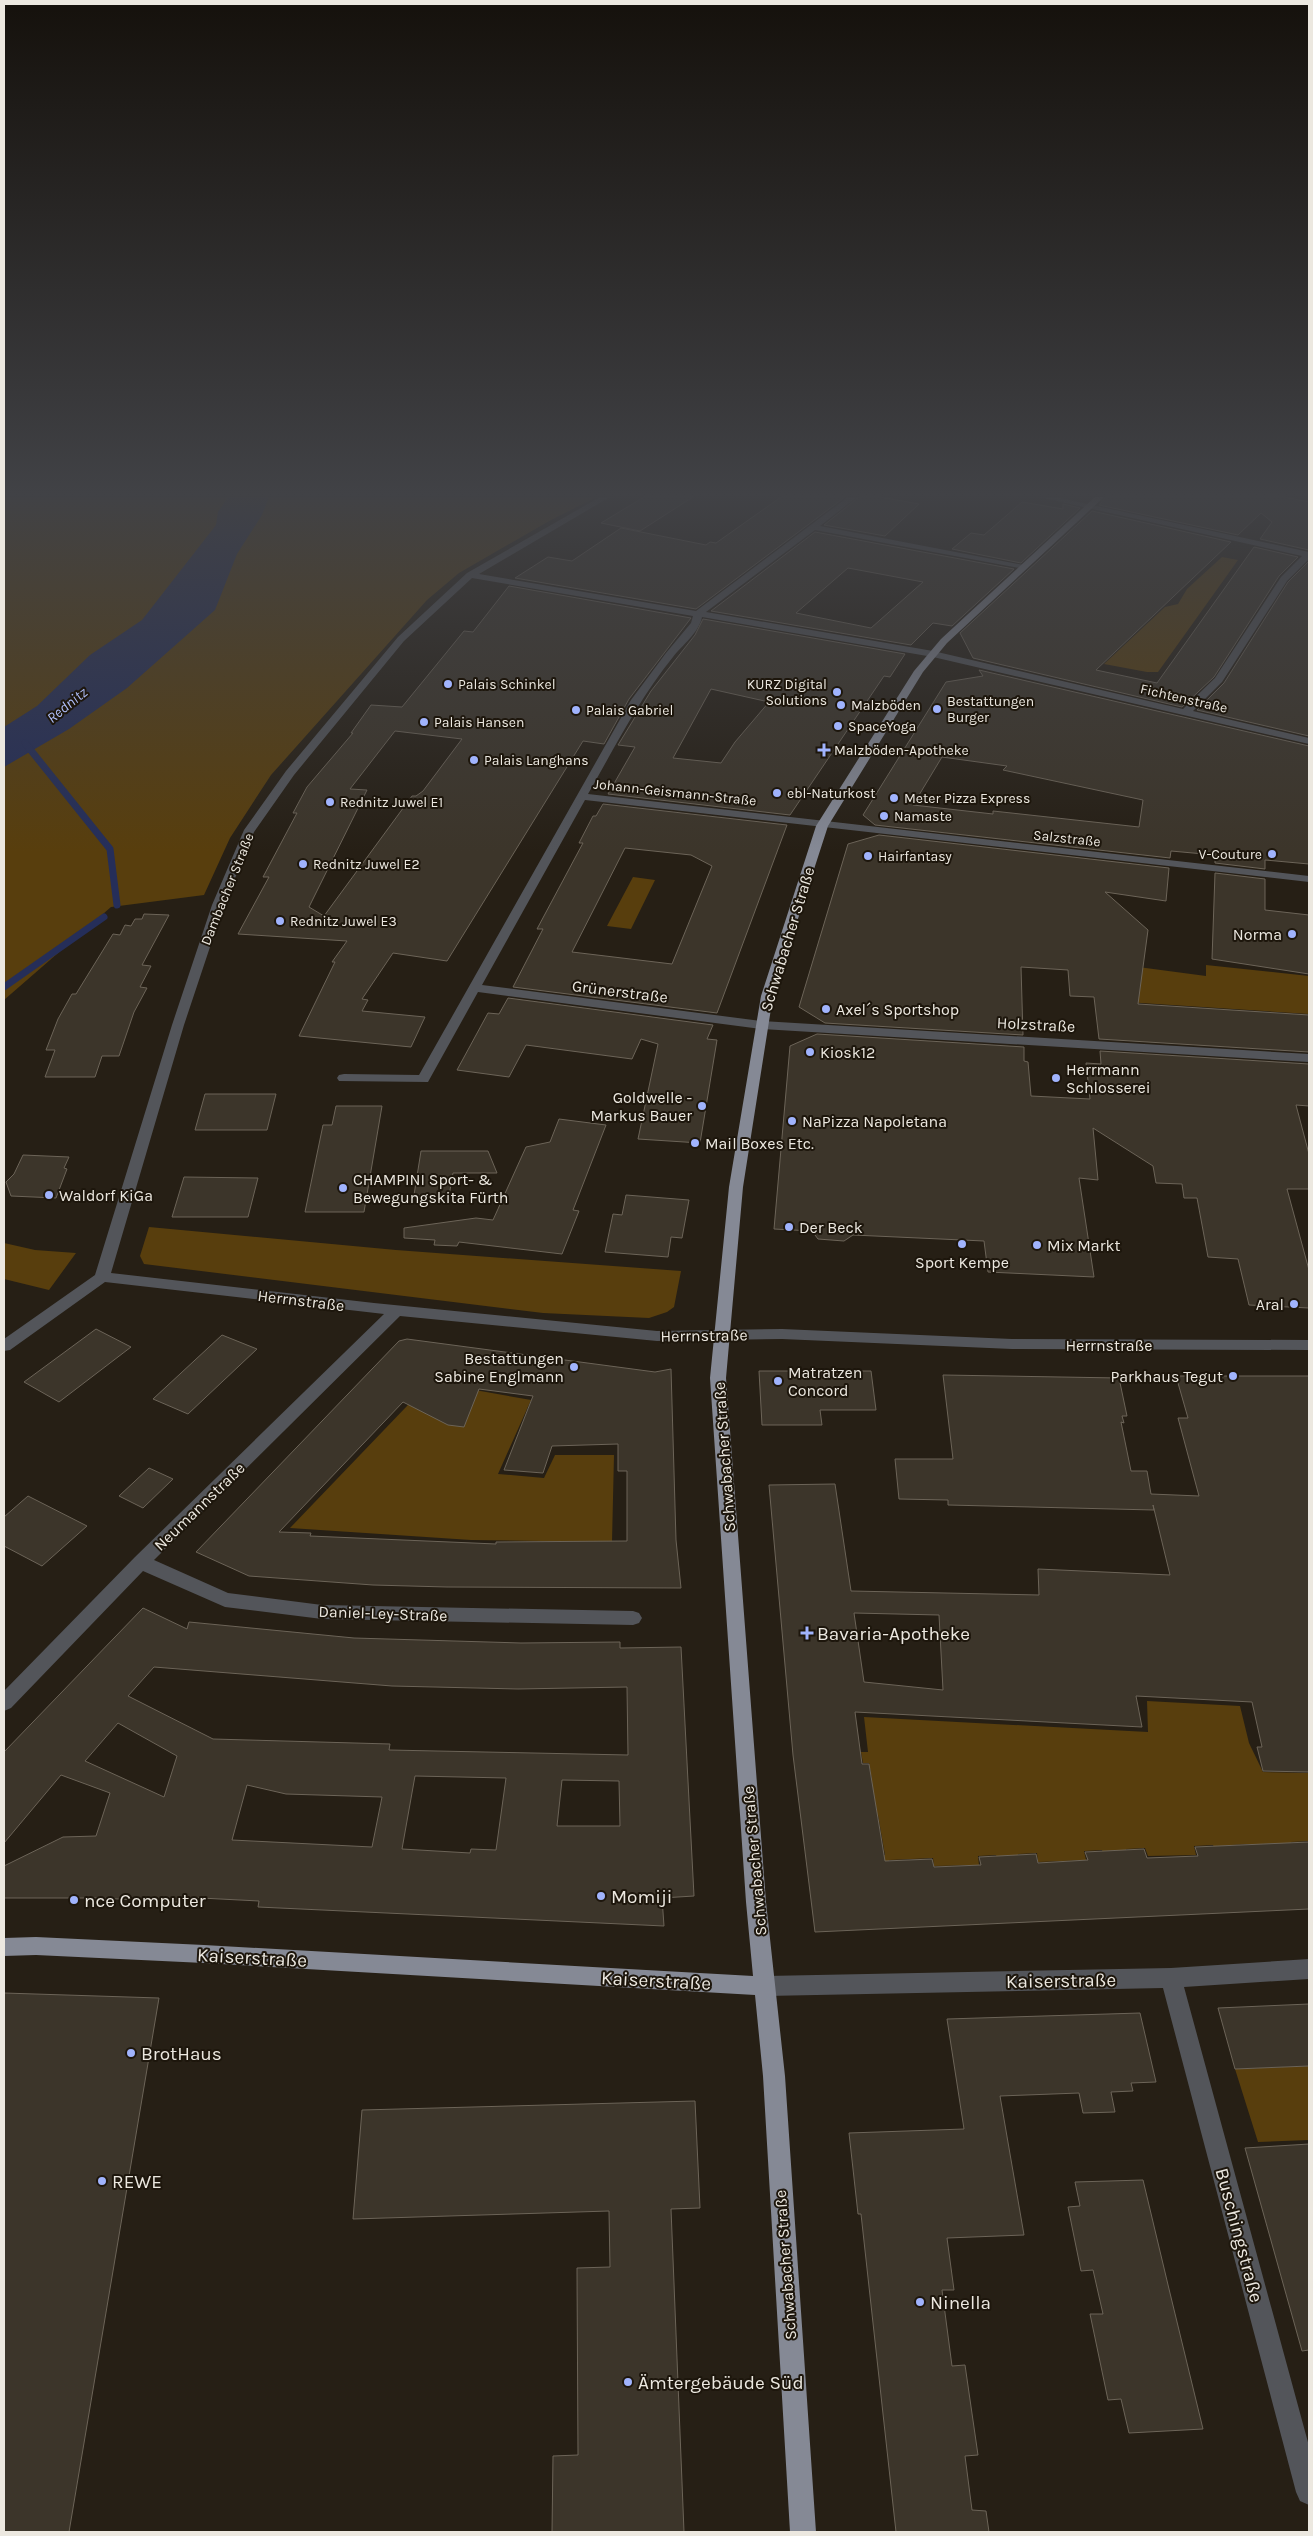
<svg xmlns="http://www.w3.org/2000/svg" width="1313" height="2536" font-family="Karla,sans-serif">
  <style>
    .green { fill: #583e0d }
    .water { fill: #252e59 }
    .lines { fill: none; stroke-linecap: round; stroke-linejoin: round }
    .stream { stroke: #252e59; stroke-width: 7 }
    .building { fill: #3c352a; stroke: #6c6458; fill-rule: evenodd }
    .minor { fill: #53555a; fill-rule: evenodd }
    .major { fill: #858995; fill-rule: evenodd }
    .poi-dot { fill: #a0b3fd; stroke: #1d160c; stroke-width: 2 }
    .labels { text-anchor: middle; stroke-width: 4; stroke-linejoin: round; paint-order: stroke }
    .far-poi-label { font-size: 14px; fill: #ece8e0; stroke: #1d160c; text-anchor: start }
    .far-street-label { font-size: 14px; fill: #ece8e0; stroke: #1d160c }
    .far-water-label { font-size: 15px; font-style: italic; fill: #aebef9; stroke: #1d160c }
    .poi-label { font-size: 16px; fill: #ece8e0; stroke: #1d160c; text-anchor: start }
    .street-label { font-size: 16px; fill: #ece8e0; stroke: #1d160c }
    .near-poi-label { font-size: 19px; fill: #ece8e0; stroke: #1d160c; text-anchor: start }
    .near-street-label { font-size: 19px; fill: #ece8e0; stroke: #1d160c }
  </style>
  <rect width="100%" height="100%" fill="#261f15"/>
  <path class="green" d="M4 497H597L551 520 459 573 427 600 271 775 230 838 204 895 111 907 4 1000Z
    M1222 557 1238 560 1158 672H1147L1104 664 1165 607 1178 604 1187 589Z
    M633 877 655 880 631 929 607 926Z
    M1093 961 1206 976V965L1309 976V1014L1095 1000Z
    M149 1227 396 1250 681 1271 674 1307 667 1312 649 1318 543 1313 144 1264 140 1256Z
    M4 1243 35 1250 76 1253 49 1290 4 1279Z
    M430 1382 531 1400 498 1474 544 1478 555 1455H614L612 1542 471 1540 290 1528Z
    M1147 1701 1240 1706 1249 1743 1263 1772 1309 1773V1841L1291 1842 1294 1850 1253 1852 1250 1844 1231 1845 1233 1853H1216L1213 1845 1194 1846 1196 1855 1148 1856 1145 1848 1126 1849 1128 1857 1105 1859 1102 1850 1084 1851 1086 1860 1038 1862 1037 1853 1018 1854 1020 1862 999 1864 996 1855 978 1856 979 1865 934 1866 933 1858 889 1860 890 1868 875 1856 885 1855 878 1815H869L864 1781 872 1780 869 1763H863L861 1752H868L864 1717 1148 1732Z
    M1309 2066V2140L1258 2142 1235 2069Z"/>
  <path class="water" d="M228 497H269L262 515 237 554 215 610 127 688 69 729 4 767V727L37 706 90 655 142 620 216 525 218 512Z"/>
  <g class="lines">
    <path class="stream" d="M25 743 110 849 117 905
      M4 987 104 917"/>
  </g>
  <path class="building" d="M644 497H693L640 531 601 523Z
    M781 497H845L696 609 515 578 548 557 572 561 621 528 706 545 710 542 716 543Z
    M859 497H880L919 504 885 536 824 525Z
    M1106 497H1284L1309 502V550L1260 539 1272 522 1261 513 1238 535 1099 505Z
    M1022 502 1063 509V504L1080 508 1021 563 952 549 971 533 984 535Z
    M1092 511 1231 542 1096 670 1157 683 1254 547 1298 557 1279 576 1214 677 1182 707 973 658 960 633Z
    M815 532 1014 569 952 626 933 623 911 645 711 611ZM848 568 923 582 871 628 796 613Z
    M1309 561V736L1197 710 1224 683 1288 582Z
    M509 586 691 618 629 699 604 744 583 741 447 961 393 953 362 999 368 1000 362 1011 425 1017 411 1047 299 1036 335 962H332L347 941 238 934 269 877H263L297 813H293L307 787 353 733H351L371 705 402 707 464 631 473 632ZM395 731 462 739 423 791 416 796H412L324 916 309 907 367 790 350 789Z
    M703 619 905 654 890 677 884 676 790 815 608 794 635 747 618 745 651 691 695 635ZM711 689 769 702 735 742 721 763 673 758Z
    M979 670 1309 746V864L1265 860V869L1215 863V855L1171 851 1170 858 875 825 863 815 946 682 983 676ZM942 757 1007 766 1003 770 1143 800 1139 827 993 811V814L913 805Z
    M603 804 787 825 717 1013 513 987 543 929H537L583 843H579L593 816H596ZM625 848 691 855 712 866 672 964 572 952Z
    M879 835 1169 868 1166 901 1105 892 1148 930 1138 1004 1309 1015V1052L1099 1039 1094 997 1070 996 1068 970 1021 967 1023 1035 825 1023 799 1007 848 844Z
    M1215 873 1265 879V910L1309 915V974L1212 959Z
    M144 914 169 915 142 965 151 966 140 987 147 988 134 1012 119 1056H102L95 1077H45L55 1050H46L58 1019 72 994H76L113 934 120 935 125 925 131 926 135 919H142Z
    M508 998 713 1025 707 1039 717 1040 700 1143 638 1139 658 1044 641 1039 632 1059 526 1045 509 1077 457 1070 488 1013 499 1014Z
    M817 1034 1024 1047V1061L1028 1062 1031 1096 1090 1099 1086 1063 1101 1064 1100 1051 1309 1064V1106L1296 1105 1309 1154V1189H1287L1309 1270V1308L1249 1305 1238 1259 1208 1257 1197 1198H1184L1182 1184 1156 1183 1153 1166 1093 1128 1098 1180 1079 1178 1094 1277 988 1272 984 1241 853 1235 844 1241 818 1239 812 1231 774 1229 790 1046Z
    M205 1094H276L267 1130H195Z
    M336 1106H382L364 1212H305L323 1125H332Z
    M559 1119 606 1125 573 1210 579 1211 562 1254 459 1242 457 1246 434 1245 435 1240 404 1238V1228L476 1218 493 1220 526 1147 550 1142Z
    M421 1151H488L497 1173H453L449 1196 414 1195Z
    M23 1155 69 1157 64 1168 67 1169 56 1198 11 1196 6 1182 14 1174Z
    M184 1177 258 1178 248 1217H172Z
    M626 1195 689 1200 682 1238 671 1237 668 1257 605 1252 613 1214 622 1215Z
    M96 1329 131 1347 59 1402 24 1382Z
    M222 1335 257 1349 188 1414 153 1399Z
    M407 1339 655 1372 671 1369 676 1540 681 1588 447 1587 373 1585 249 1576 196 1552 399 1341ZM479 1389 533 1396 504 1470 543 1473 552 1446 618 1444V1471H627V1541L496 1542V1544L310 1536 311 1533 279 1532 403 1402 448 1425 464 1427Z
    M759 1371H871L876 1410H820L822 1425H762Z
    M943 1375 1119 1378 1127 1416H1122L1124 1423 1121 1422 1131 1471H1147L1151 1494 1199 1496 1178 1418H1188L1176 1376H1309V1772L1263 1771 1257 1747H1262L1252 1702 1136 1696 1142 1727 855 1712 862 1764H869L885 1861 932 1859 934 1867 981 1865 979 1857 1036 1854 1038 1863 1088 1860 1085 1852 1144 1849 1147 1858 1198 1856 1195 1847 1309 1842V1909L815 1932 793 1755 769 1485 835 1484 851 1591 1039 1595 1038 1569 1170 1575 1153 1505 1154 1510 948 1505V1500L899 1499 895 1459H953ZM854 1613 939 1615 943 1690 864 1682Z
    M149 1468 173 1479 143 1508 119 1496Z
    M28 1496 87 1526 42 1566 4 1546V1517Z
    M143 1608 187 1629 189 1622 354 1638 521 1643 620 1642V1648L681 1647 694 1896 662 1898 664 1926 258 1907 259 1901 181 1897 179 1902 99 1898H4V1866L63 1837 96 1836 110 1793 61 1775 4 1843V1752ZM154 1667 392 1686 518 1689 627 1687 628 1755 389 1750 390 1744 213 1739 128 1696ZM118 1723 177 1756 164 1797 85 1761ZM415 1776 506 1778 496 1850 471 1849 470 1853 402 1849ZM562 1780 619 1781 620 1826H557ZM247 1785 286 1794 382 1797 372 1847 232 1840Z
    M4 1993 159 1998 69 2532H4Z
    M1309 2004V2066L1235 2069 1218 2008Z
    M1140 2013 1156 2082 1131 2083 1133 2091 1111 2092 1115 2112 1083 2113 1079 2093 1000 2096 1024 2235 947 2238 954 2290H942L952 2366 965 2365 978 2455 965 2456 972 2510 986 2511 989 2532H896L861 2214H858L849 2133 964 2129 947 2019Z
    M695 2101 700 2208 671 2209 684 2532H552L553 2456 578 2455 577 2268 610 2267 609 2211 353 2219 362 2110Z
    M1309 2144V2350L1302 2351 1245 2148Z
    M1143 2180 1169 2289 1203 2429 1129 2433 1121 2399 1108 2400 1090 2314H1103L1093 2270 1081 2271 1068 2207 1080 2206 1075 2182Z"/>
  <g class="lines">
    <path class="minor" d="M600 497H610L479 574 696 611 848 497H857L820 526 1029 566 1025 569 815 530 706 612 933 651 1183 709 1215 678 1281 577 1302 556 1039 497H1055L1309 552V559L1287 581 1222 682 1193 711 1309 738V744L933 657 702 617C699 633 682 645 673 657 639 699 615 747 588 794L1309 876V882L585 800 482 985 761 1021 1309 1054V1062L761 1029 478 992 428 1082 339 1081 337 1078 339 1075 344 1074 419 1075 631 700 666 653 691 623 693 616 472 578 404 641 294 775 254 832 224 905 184 1025 111 1273 374 1303 657 1331 782 1329 1012 1339 1309 1340V1350L1012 1349 782 1339 657 1341 400 1316 154 1560 228 1593 322 1605 633 1611 639 1613 642 1618 639 1623 633 1625 322 1619 225 1607 143 1571 11 1708 4 1711V1691L135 1557 384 1314 105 1282 10 1350 4 1351V1339L95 1275 172 1025 212 905 244 830 286 771 398 637 467 573Z
      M1309 1959V1979L1184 1987 1309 2446V2505L1300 2501 1296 2492 1163 1988 766 1996 758 1993 755 1986 758 1979 766 1976 1171 1968Z"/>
    <path class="major" d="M1095 497H1104L947 643 923 672 828 826 773 996 743 1187 726 1378 766 1902 785 2076 816 2532H790L763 2076 755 1995 204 1963 36 1955 4 1956V1938L36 1937 204 1945 753 1976 746 1902 710 1378 729 1187 761 996 816 826 914 671 941 639Z"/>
  </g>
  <linearGradient id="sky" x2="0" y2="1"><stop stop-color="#15110c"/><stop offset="0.58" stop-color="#414246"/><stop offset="1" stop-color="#414246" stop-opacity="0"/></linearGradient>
  <rect width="1313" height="852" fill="url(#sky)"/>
  <g class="poi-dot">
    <circle cx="448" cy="684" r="5"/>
    <circle cx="837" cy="692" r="5"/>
    <circle cx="841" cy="705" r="5"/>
    <circle cx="937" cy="709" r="5"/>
    <circle cx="576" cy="710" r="5"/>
    <circle cx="424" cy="722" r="5"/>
    <circle cx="838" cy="726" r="5"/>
    <path d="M821.5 742.5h5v5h5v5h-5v5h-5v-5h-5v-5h5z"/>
    <circle cx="474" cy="760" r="5"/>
    <circle cx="777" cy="793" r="5"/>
    <circle cx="894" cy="798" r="5"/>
    <circle cx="330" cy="802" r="5"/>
    <circle cx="884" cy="816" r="5"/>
    <circle cx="1272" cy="854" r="5"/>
    <circle cx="868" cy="856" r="5"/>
    <circle cx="303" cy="864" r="5"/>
    <circle cx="280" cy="921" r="5"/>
    <circle cx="1292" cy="934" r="5"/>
    <circle cx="826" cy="1009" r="5"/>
    <circle cx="810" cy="1052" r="5"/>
    <circle cx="1056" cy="1078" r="5"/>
    <circle cx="702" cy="1106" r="5"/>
    <circle cx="792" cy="1121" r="5"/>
    <circle cx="695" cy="1143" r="5"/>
    <circle cx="343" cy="1188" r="5"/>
    <circle cx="49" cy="1195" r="5"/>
    <circle cx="789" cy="1227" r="5"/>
    <circle cx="962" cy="1244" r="5"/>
    <circle cx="1037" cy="1245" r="5"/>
    <circle cx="1294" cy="1304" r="5"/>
    <circle cx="574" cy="1367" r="5"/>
    <circle cx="1233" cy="1376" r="5"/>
    <circle cx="778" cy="1381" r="5"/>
    <path d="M804.5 1625.5h5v5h5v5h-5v5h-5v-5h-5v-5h5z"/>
    <circle cx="601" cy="1896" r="5"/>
    <circle cx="74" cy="1900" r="5"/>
    <circle cx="131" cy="2053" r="5"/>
    <circle cx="102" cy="2181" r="5"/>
    <circle cx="920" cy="2302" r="5"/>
    <circle cx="628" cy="2382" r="5"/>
  </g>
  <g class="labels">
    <g class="far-poi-label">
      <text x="458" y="689">Palais Schinkel</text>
      <text x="827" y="689" text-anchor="end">KURZ Digital<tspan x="827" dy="16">Solutions</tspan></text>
      <text x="947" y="706">Bestattungen<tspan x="947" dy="16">Burger</tspan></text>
      <text x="851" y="710">Malzböden</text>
      <text x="586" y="715">Palais Gabriel</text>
      <text x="434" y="727">Palais Hansen</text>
      <text x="848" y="731">SpaceYoga</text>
      <text x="834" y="755">Malzböden-Apotheke</text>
      <text x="484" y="765">Palais Langhans</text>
      <text x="787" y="798">ebl-Naturkost</text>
      <text x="904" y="803">Meter Pizza Express</text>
      <text x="340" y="807">Rednitz Juwel E1</text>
      <text x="894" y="821">Namaste</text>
      <text x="1262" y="859" text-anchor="end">V-Couture</text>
      <text x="878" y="861">Hairfantasy</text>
      <text x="313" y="869">Rednitz Juwel E2</text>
      <text x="290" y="926">Rednitz Juwel E3</text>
    </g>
    <g class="far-street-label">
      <text transform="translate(1184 698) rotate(13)" y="5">Fichtenstraße</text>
      <text transform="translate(675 792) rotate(6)" y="5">Johann-Geismann-Straße</text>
      <text transform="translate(1067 838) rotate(6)" y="5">Salzstraße</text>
      <text transform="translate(227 889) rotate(-68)" y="5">Dambacher Straße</text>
    </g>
    <g class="far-water-label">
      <text transform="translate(67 705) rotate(-39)" y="5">Rednitz</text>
    </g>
    <g class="poi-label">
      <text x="1282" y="940" text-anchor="end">Norma</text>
      <text x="836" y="1015">Axel´s Sportshop</text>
      <text x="820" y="1058">Kiosk12</text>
      <text x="1066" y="1075">Herrmann<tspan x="1066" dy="18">Schlosserei</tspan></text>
      <text x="692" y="1103" text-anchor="end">Goldwelle -<tspan x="692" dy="18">Markus Bauer</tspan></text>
      <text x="802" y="1127">NaPizza Napoletana</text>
      <text x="705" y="1149">Mail Boxes Etc.</text>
      <text x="353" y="1185">CHAMPINI Sport- &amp;<tspan x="353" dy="18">Bewegungskita Fürth</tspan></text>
      <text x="59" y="1201">Waldorf KiGa</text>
      <text x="799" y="1233">Der Beck</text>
      <text x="1047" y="1251">Mix Markt</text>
      <text x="962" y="1268" text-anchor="middle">Sport Kempe</text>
      <text x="1284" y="1310" text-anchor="end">Aral</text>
      <text x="564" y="1364" text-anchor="end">Bestattungen<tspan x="564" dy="18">Sabine Englmann</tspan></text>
      <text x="788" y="1378">Matratzen<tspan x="788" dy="18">Concord</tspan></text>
      <text x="1223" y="1382" text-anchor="end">Parkhaus Tegut</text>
    </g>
    <g class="street-label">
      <text transform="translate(787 939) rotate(-73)" y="6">Schwabacher Straße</text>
      <text transform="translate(620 991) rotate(7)" y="6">Grünerstraße</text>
      <text transform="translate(1036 1024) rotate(3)" y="6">Holzstraße</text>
      <text transform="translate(301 1300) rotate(7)" y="6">Herrnstraße</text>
      <text transform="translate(704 1335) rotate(-1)" y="6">Herrnstraße</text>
      <text x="1109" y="1351">Herrnstraße</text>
      <text transform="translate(724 1457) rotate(-94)" y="6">Schwabacher Straße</text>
      <text transform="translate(199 1506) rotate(-44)" y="6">Neumannstraße</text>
      <text transform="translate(383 1613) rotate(2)" y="6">Daniel-Ley-Straße</text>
      <text transform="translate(754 1861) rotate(-95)" y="6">Schwabacher Straße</text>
      <text transform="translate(785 2265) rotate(-94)" y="6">Schwabacher Straße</text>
    </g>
    <g class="near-poi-label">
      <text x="817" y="1640">Bavaria-Apotheke</text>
      <text x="611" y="1903">Momiji</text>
      <text x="84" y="1907">nce Computer</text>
      <text x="141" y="2060">BrotHaus</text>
      <text x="112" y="2188">REWE</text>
      <text x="930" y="2309">Ninella</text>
      <text x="638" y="2389">Ämtergebäude Süd</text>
    </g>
    <g class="near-street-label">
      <text transform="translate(252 1957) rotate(3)" y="7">Kaiserstraße</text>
      <text transform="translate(656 1980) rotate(3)" y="7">Kaiserstraße</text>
      <text transform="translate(1061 1980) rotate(-1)" y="7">Kaiserstraße</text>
      <text transform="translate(1240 2235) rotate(75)" y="7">Buschingstraße</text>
    </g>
  </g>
  <rect width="1313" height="2536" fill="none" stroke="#ece8e0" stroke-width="10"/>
</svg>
